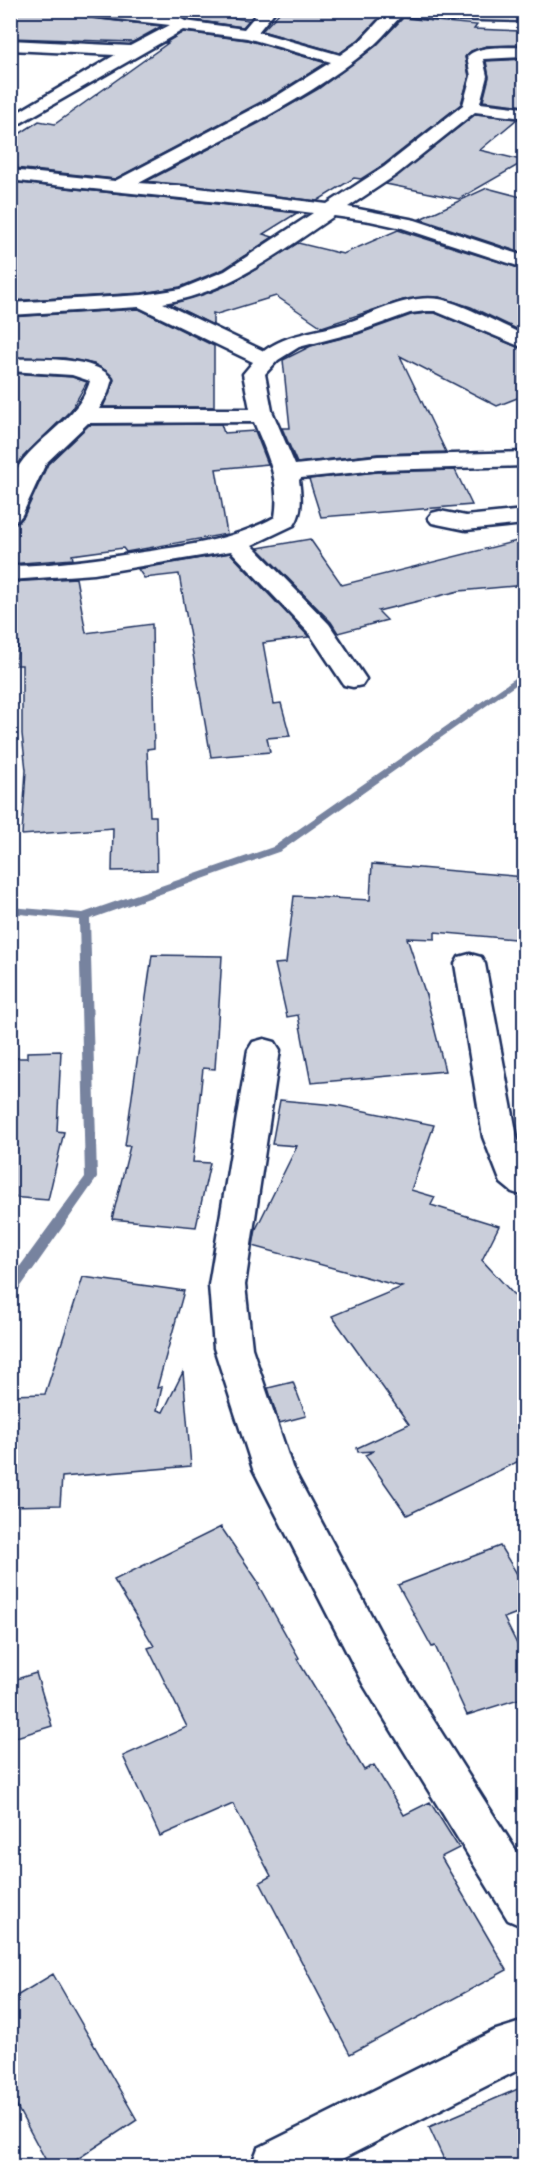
<svg xmlns="http://www.w3.org/2000/svg" width="535" height="2177" font-family="Sriracha,sans-serif">
  <style>
    .lines { fill: none; stroke-linecap: round; stroke-linejoin: round }
    .stream { fill: #77839f; fill-rule: evenodd }
    .building { fill: #caceda; stroke: #1b2f5e; stroke-width: 1.5 }
    .minor-casing { stroke: #1b2f5e; stroke-width: 5 }
    .minor { fill: #fff; fill-rule: evenodd }
  </style>
  <rect width="100%" height="100%" fill="#fff"/>
  <filter id="ink" filterUnits="userSpaceOnUse"><feTurbulence type="fractalNoise" baseFrequency=".0167" numOctaves="2"/><feDisplacementMap in="SourceGraphic" scale="12" xChannelSelector="R" yChannelSelector="G"/><feConvolveMatrix kernelMatrix="1 2 1 2 8 2 1 2 1" color-interpolation-filters="sRGB"/></filter>
  <g filter="url(#ink)">
    <g class="lines">
      <path class="stream" d="M524 672V679L281 851 90 919 97 1178 15 1295 10 1296V1280L85 1177 79 920 10 913V907L83 913 273 847Z"/>
    </g>
    <path class="building" d="M10 10H72L81 17 162 26 133 42 10 38Z
      M160 10H176L249 20 243 27 186 19 173 12Z
      M282 10 329 14 332 10H377L372 15 381 16 359 39 340 53 262 31Z
      M403 18 477 25 474 29 520 31 518 45 486 46 471 51 465 57 469 76 461 104 383 165 361 179 354 178 317 201 147 181 259 123 318 89 376 46Z
      M183 32 247 40 326 63 276 94 115 179 15 168 17 166 10 165V140L39 121 55 124 168 43H165Z
      M525 59V106L483 101 489 77 486 61Z
      M476 114 517 119 480 150 525 161 459 199 386 184Z
      M10 182 237 206 297 213 263 234 273 237 224 269 180 287 142 293 10 301Z
      M487 188 525 198V254L420 219Z
      M398 230 525 270V333L471 307 439 297 403 300 322 327 276 296 217 314 213 313V325L170 304 211 292 233 283 298 243 343 254Z
      M139 309 214 346V407H103L114 380 105 370 94 364 65 358 10 357V317Z
      M427 313H435L525 350V395L497 406 400 356 446 452 378 454 297 463 282 428H290L283 360 311 346 358 334 411 315Z
      M10 373 72 377 87 382 71 410 22 458 10 480Z
      M221 424 224 433 255 431 268 464 216 469 227 534 126 552 123 548 72 555 73 559 10 564V524L19 522 24 516 48 464 89 425Z
      M455 470 472 505 321 517 309 479 378 472Z
      M310 539 342 585 525 539V585L459 591 378 611 387 620 338 633 331 622 258 548Z
      M230 553 309 637 263 643 274 704 281 703 290 736 267 738 270 752 211 757 179 574 144 578 138 569Z
      M76 578 86 633 152 624 154 748 147 749 150 816H156L157 870 112 871 113 828 22 835 26 770 22 734V665H16L18 644 10 582Z
      M372 864 525 877V940L435 932V939L407 938 426 995 445 1071 311 1083 298 1015 287 1017 275 964 286 963 294 896 370 900Z
      M152 955 222 956 215 1069 203 1068 193 1162 210 1163 196 1227 112 1219 130 1146H125Z
      M61 1051 57 1131 64 1132 48 1200 10 1197V1058H27V1052Z
      M280 1100 335 1105 434 1125 411 1190 435 1197 431 1205 499 1226 482 1260 525 1307V1458L407 1515 365 1455 374 1451 358 1452 357 1448 409 1424 332 1316 402 1287 253 1246 256 1229 297 1146 272 1144Z
      M83 1277 184 1291 157 1388 162 1387 157 1410 163 1412 183 1372 191 1466 62 1477 60 1505 10 1506V1395L45 1394Z
      M293 1382 306 1416 279 1423 268 1388Z
      M221 1527 259 1583H257L299 1658 297 1659 364 1770 374 1765 404 1815 430 1802 459 1848 441 1857 507 1970 350 2054 260 1882 271 1876 233 1804 160 1836 123 1756 187 1727 148 1648 154 1646 114 1580Z
      M500 1546 525 1587V1610L504 1618 525 1660V1697L467 1715 435 1646 432 1647 398 1585Z
      M36 1673 52 1726 10 1739V1681Z
      M53 1974 137 2120 67 2166H49L10 2094V2000Z
      M525 2086V2166H447L429 2127Z"/>
    <g class="lines">
      <g class="minor-casing">
        <path id="minor" d="M74 10H132L172 14 185 21 244 29 260 10H276L258 32 340 55 360 41 389 10 524 12V21L433 19 402 15C391 26 382 39 370 48 303 104 215 142 139 183L182 186 327 204 384 167 463 105 471 76 467 57C478 44 509 48 524 47V57L483 59 487 76 480 103 524 108V118L475 112 396 175 348 207 415 220 524 256V268L402 228 370 221 334 216C280 252 229 293 163 303L264 351C288 333 318 332 346 323 375 313 408 294 439 299 461 303 502 325 524 335V348L435 311H427L410 313 357 332 299 347 278 360 265 374 272 411 295 465 378 456 524 452V466L378 470 301 478 299 480C301 494 303 513 294 525L252 545 329 624 366 679 362 685 353 687 344 685 310 634 231 551 94 574 10 580V566C55 565 99 559 143 552 189 545 234 540 275 517 281 481 267 454 254 422L88 423 46 463 22 515 18 520 10 522C10 511 9 499 10 489 17 444 77 427 90 381L72 375 10 371V359C36 359 96 356 112 379L108 393 99 409H250L243 374 253 362 139 307 10 315V303L142 295 181 289 225 271 313 213C212 200 112 192 10 180V170L115 181 277 96 331 62 247 38 183 30 10 129V117L115 55 10 50V40L130 46 170 25 81 15Z
          M524 510V524L466 530 432 523 428 518 432 513 440 511 466 516Z
          M470 954 481 957 485 964 517 1137 524 1158V1196L512 1192 501 1183 483 1137 455 964 459 957Z
          M264 1039 275 1042 280 1050 245 1285 252 1348 292 1467 393 1656 524 1863V1927L508 1920 363 1684 253 1469 214 1348 209 1285 248 1050 253 1042Z
          M524 2021V2069L516 2071 328 2166H251L258 2148 493 2031Z"/>
      </g>
      <use href="#minor" class="minor"/>
    </g>
  </g>
  <rect width="535" height="2177" fill="none" stroke="#fff" stroke-width="36"/>
  <rect x="18" y="18" width="499" height="2141" fill="none" stroke="#1b2f5e" stroke-width="2" filter="url(#ink)"/>
</svg>
